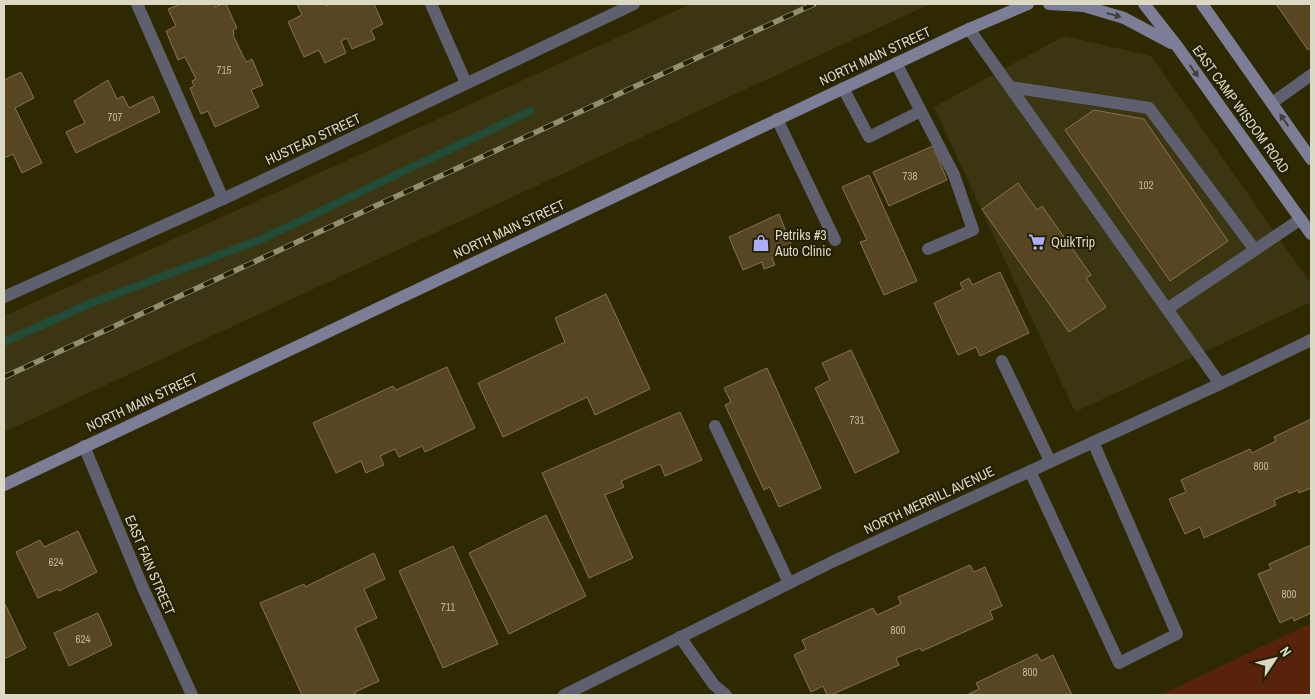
<svg xmlns="http://www.w3.org/2000/svg" width="1315" height="699" font-family="'Archivo Narrow',sans-serif">
  <style>
    .built { fill: #3b3611 }
    .green { fill: #59230b }
    .lines { fill: none; stroke-linecap: round; stroke-linejoin: round }
    .stream { stroke: #224b38; stroke-width: 8 }
    .building { fill: #584522; stroke: #88734f }
    .lane { stroke: #5e6070; stroke-width: 12 }
    .street { stroke: #5e6070; stroke-width: 12 }
    .secondary { stroke: #7c7e98; stroke-width: 12 }
    .rail-casing { stroke: #928f71; stroke-width: 5.5 }
    .rail { stroke: #231f02; stroke-width: 4; stroke-dasharray: 11; stroke-linecap: butt }
    .oneway { fill: #424036 }
    .labels { text-anchor: middle; stroke-width: 4; stroke-linejoin: round; paint-order: stroke }
    .number-label { font-size: 11px; fill: #bab49b }
    .street-label { font-size: 14px; fill: #dbd9c3; stroke: #231f02 }
    .poi-label { font-size: 14px; fill: #dbd9c3; stroke: #231f02; text-anchor: start }
  </style>
  <rect width="100%" height="100%" fill="#2e2901"/>
  <path class="built" d="M691 4H930L4 432V316Z
    M1064 36 1151 56 1311 284V302L1075 412 934 107Z"/>
  <path class="green" d="M1311 623V695H1161Z"/>
  <g class="lines">
    <path class="stream" d="M4 342 89 304 262 239 530 111"/>
  </g>
  <path class="building" d="M181 4H214L215 7 222 4H226L237 28 233 30 234 34 233 35 244 58 247 62 252 59 263 85 251 90 259 107 215 127 208 111 201 114 190 88 194 86 192 81 196 79 185 57 178 60 166 31 176 26 168 9Z
    M297 4H325L326 6 330 4H374L383 24 371 30 375 39 352 49 347 38 341 41 346 53 325 63 319 50 304 57 288 22 302 15Z
    M1276 4H1311V48L1308 50Z
    M21 72 34 98 15 108 42 163 22 173 13 154 4 158V80Z
    M108 80 117 99 123 96 129 108 153 96 160 112 76 153 66 132 85 123 74 101Z
    M1094 110 1144 119 1228 241 1170 281 1065 130Z
    M933 146 947 180 889 206 873 172Z
    M869 175 917 281 884 295 860 242 867 240 842 187Z
    M1018 183 1037 210 1042 206 1091 275 1086 278 1106 307 1069 332 982 209Z
    M779 214 793 249 772 258 775 265 764 269 762 262 743 270 729 237Z
    M1000 272 1029 333 980 356 976 347 958 355 934 303 963 289 960 283 969 278 972 285Z
    M606 294 650 389 595 415 587 397 503 437 478 383 565 342 555 318Z
    M851 350 899 452 855 473 815 388 830 380 822 363Z
    M447 367 475 428 425 452 422 446 399 457 395 449 380 456 384 465 366 473 361 461 336 473 313 423 393 386 396 390Z
    M767 368 821 488 779 507 770 487 764 490 725 405 731 402 724 388Z
    M680 412 702 460 665 476 660 464 621 481 624 487 605 495 633 558 589 578 542 473Z
    M1311 419V488L1299 493 1298 490 1274 500 1276 505 1204 538 1200 527 1185 534 1169 499 1186 492 1181 480 1250 449 1252 453 1276 441 1274 437Z
    M546 515 586 596 509 634 469 553Z
    M78 531 97 572 59 591 58 589 38 598 16 552 40 540 44 547Z
    M1311 545V613L1294 621 1293 617 1280 623 1258 574 1271 569 1269 564Z
    M453 546 498 644 443 668 399 571Z
    M374 553 385 579 364 589 377 618 355 628 379 681 355 692 356 695H302L260 603 304 584 305 587Z
    M970 565 974 572 985 567 1002 606 990 611 993 619 922 651 920 648 896 658 899 665 831 695H827L823 686 811 692 794 655 806 649 802 640 873 608 877 615 901 604 898 597Z
    M4 602 26 648 4 659Z
    M98 613 112 645 69 666 54 633Z
    M1037 654 1041 661 1053 655 1072 695H967L979 689 976 683Z"/>
  <g class="lines">
    <path class="lane" d="M137 4 223 199
      M431 4 466 83
      M969 29 1220 384
      M896 63 954 175 973 230 928 249
      M1010 87 1149 108 1255 250
      M843 88 869 137 921 111
      M1272 103 1311 75
      M777 119 835 240
      M1167 309 1301 219
      M1002 361 1050 461
      M715 426 789 583
      M1030 471 1119 663 1177 634 1093 442
      M680 637 714 685 726 695"/>
    <path class="street" d="M4 297 223 199 634 4
      M84 446 143 588 192 695
      M564 695 834 561 1220 384 1311 340"/>
    <path class="secondary" d="M1049 4 1084 6 1124 18 1171 43
      M1144 4 1177 46 1311 234
      M1202 4 1311 159
      M4 485 969 29 1028 4"/>
    <g class="rail-casing">
      <path id="rail" d="M4 377 814 4"/>
    </g>
    <use href="#rail" class="rail"/>
  </g>
  <defs><path id="oneway-solid" d="M-6-.8H1V-3.2L6.5 0L1 3.2V.8H-6Z" transform="scale(1.25)"/></defs>
  <g class="oneway">
    <use href="#oneway-solid" transform="translate(1114 15) rotate(16)"/>
    <use href="#oneway-solid" transform="translate(1194 71) rotate(54)"/>
    <use href="#oneway-solid" transform="translate(1284 120) rotate(-125)"/>
  </g>
  <defs>
    <g id="supermarket-bare" transform="scale(1.35)"><path d="M-6-5.5h2.5l.6 2H6L4.5 2H-2.5L-4.4-4H-6ZM-1.5 3.2a1.3 1.3 0 1 0 .1 0ZM3 3.2a1.3 1.3 0 1 0 .1 0Z" fill="#acaffb" stroke="#231f02" stroke-width="2.5" paint-order="stroke"/></g>
    <g id="shop-bare" transform="scale(1.35)"><path d="M-5-2.5h2.3a2.7 3.5 0 0 1 5.4 0H5L5.5 6h-11ZM-1.5-2.5h3a1.5 2.3 0 0 0-3 0Z" fill="#acaffb" stroke="#231f02" stroke-width="2.5" paint-order="stroke"/></g>
  </defs>
  <g fill-rule="evenodd">
    <use href="#supermarket-bare" x="1037" y="242"/>
    <use href="#shop-bare" x="761" y="243"/>
  </g>
  <g class="labels">
    <g class="number-label">
      <text x="224" y="74">715</text>
      <text x="115" y="121">707</text>
      <text x="910" y="180">738</text>
      <text x="1146" y="189">102</text>
      <text x="857" y="424">731</text>
      <text x="1261" y="470">800</text>
      <text x="56" y="566">624</text>
      <text x="1289" y="598">800</text>
      <text x="448" y="611">711</text>
      <text x="898" y="634">800</text>
      <text x="83" y="643">624</text>
      <text x="1030" y="676">800</text>
    </g>
    <g class="street-label">
      <text transform="translate(875 56) rotate(-25)" y="5">NORTH MAIN STREET</text>
      <text transform="translate(1241 109) rotate(54)" y="5">EAST CAMP WISDOM ROAD</text>
      <text transform="translate(313 139) rotate(-25)" y="5">HUSTEAD STREET</text>
      <text transform="translate(509 229) rotate(-25)" y="5">NORTH MAIN STREET</text>
      <text transform="translate(142 402) rotate(-25)" y="5">NORTH MAIN STREET</text>
      <text transform="translate(929 500) rotate(-25)" y="5">NORTH MERRILL AVENUE</text>
      <text transform="translate(150 565) rotate(67)" y="5">EAST FAIN STREET</text>
    </g>
    <g class="poi-label">
      <text x="775" y="240">Petriks #3<tspan x="775" dy="16">Auto Clinic</tspan></text>
      <text x="1051" y="247">QuikTrip</text>
    </g>
  </g>
  <rect width="1315" height="699" fill="none" stroke="#dbd9c3" stroke-width="10"/>
  <g transform="translate(1275 659) rotate(55)" stroke="#231f02" stroke-width="4" paint-order="stroke">
  <path d="M0-4L9 19L0 12L-9 19Z" fill="#dbd9c3"/>
  <text y="-8" font-size="14" font-weight="bold" text-anchor="middle" fill="#dbd9c3">N</text>
  </g>
</svg>
